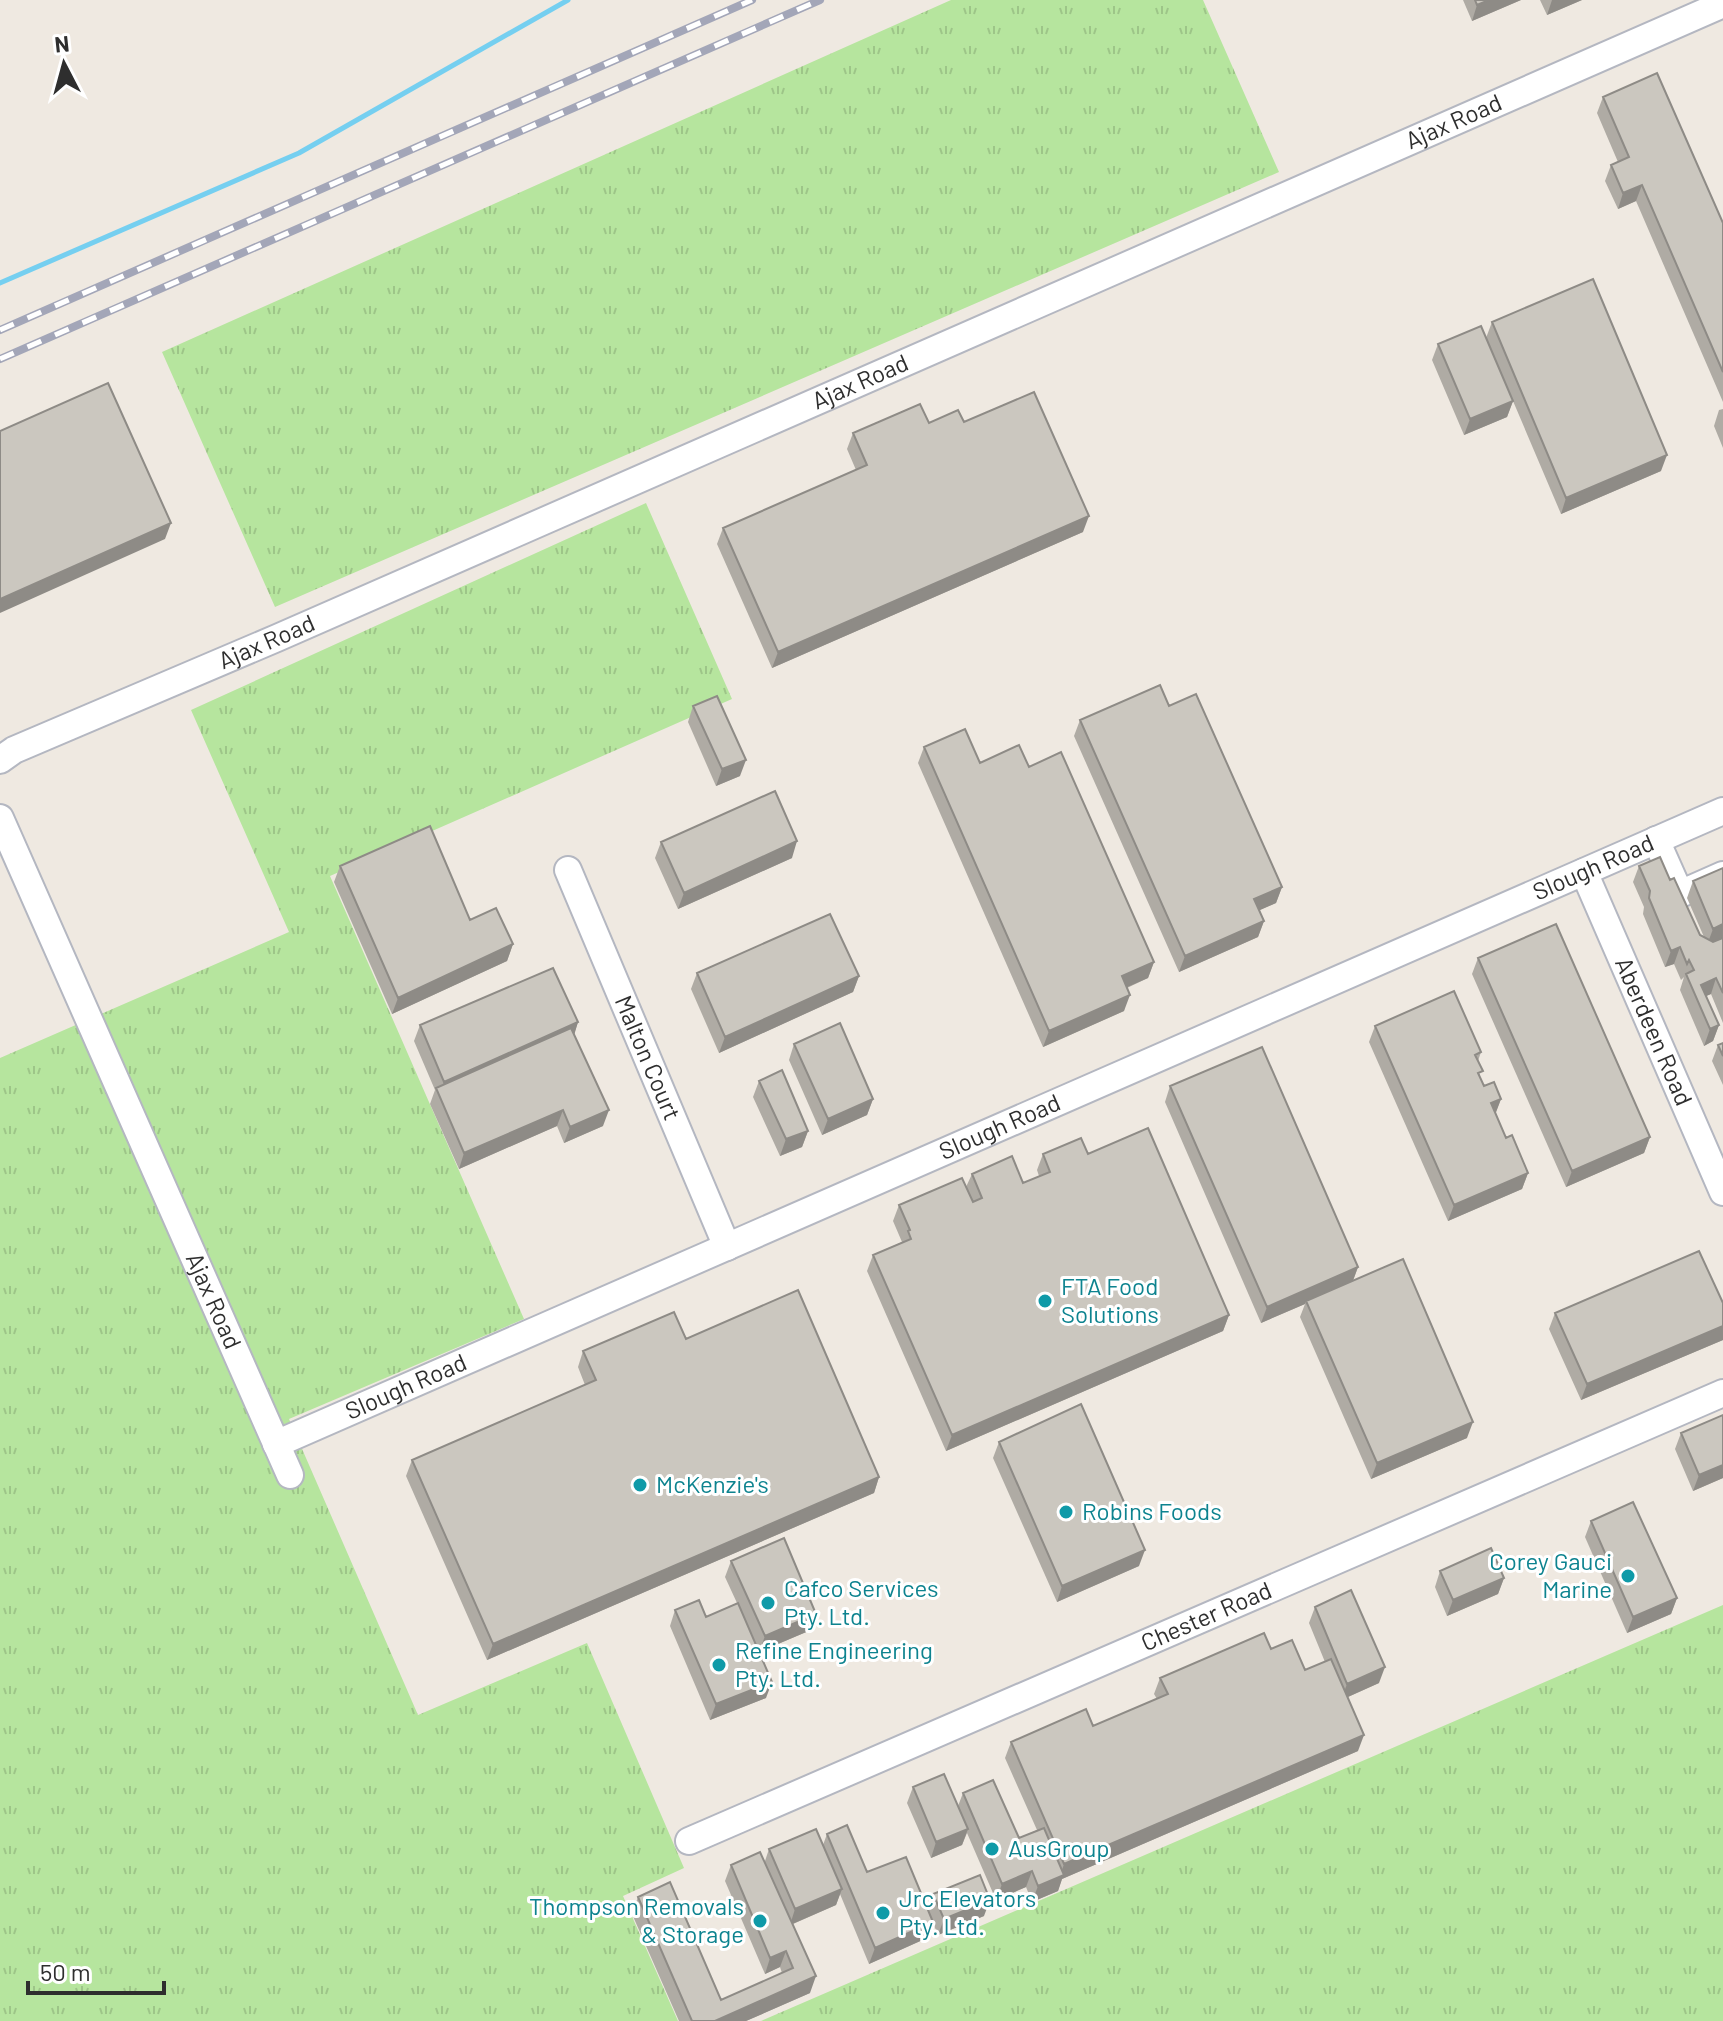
<svg xmlns="http://www.w3.org/2000/svg" width="1723" height="2021" font-family="Barlow,sans-serif">
  <style>
    .grass { fill: url(#grass-tufts) }
    .lines { fill: none; stroke-linecap: round; stroke-linejoin: round }
    .stream { stroke: #75cff0; stroke-width: 5 }
    .minor-casing { stroke: #b4b7c1; stroke-width: 30 }
    .minor { stroke: #fff; stroke-width: 26 }
    .rail-casing { stroke: #a3a6b8; stroke-width: 8 }
    .rail { stroke: #fff; stroke-width: 5; stroke-dasharray: 15; stroke-linecap: butt }
    .wall { fill: #afaba4 }
    .shaded-wall { fill: #8e8b86 }
    .building { fill: #cbc7bf; stroke: #8e8b86; stroke-width: 2 }
    .culture-dot { fill: #0f9aa8; stroke: #fff; stroke-width: 3 }
    .labels { text-anchor: middle; stroke-width: 6; stroke-linejoin: round; paint-order: stroke }
    .street-label { font-size: 24px; fill: #2e2e2e; stroke: #fff }
    .culture-label { font-size: 24px; fill: #0d838f; stroke: #fff; text-anchor: start }
  </style>
  <defs>
    <pattern id="grass-tufts" width="24" height="20" patternUnits="userSpaceOnUse" patternTransform="scale(2)"><rect width="24" height="20" fill="#b6e59e"/><path d="M3 7l-1-3M5 7V3M7 7l1-3M15 17l-1-3M17 17v-4M19 17l1-3" fill="none" stroke="#9dc588"/></pattern>
  </defs>
  <rect width="100%" height="100%" fill="#efe9e1"/>
  <path class="grass" d="M951 0H1203L1279 172 275 607 162 352Z
    M646 503 732 699 330 876 524 1319 289 1419 418 1715 587 1643 684 1868 623 1896 678 2021H0V1058L289 932 191 710Z
    M1723 1605V2021H761Z"/>
  <g class="lines">
    <path class="stream" d="M0 283 299 153 568 0"/>
    <g class="minor-casing">
      <g id="minor">
        <path id="s1" d="M0 760 14 750 277 638 1723 4"/>
        <path id="s2" d="M0 818 290 1475"/>
        <path d="M1656 840 1680 894 1723 875"/>
        <path id="s3" d="M568 870 727 1247"/>
        <path id="s4" d="M1584 872 1723 1192"/>
        <path id="s5" d="M276 1444 1723 811"/>
        <path id="s6" d="M689 1841 1723 1393"/>
      </g>
    </g>
    <use href="#minor" class="minor"/>
    <g class="rail-casing">
      <path id="rail" d="M0 330 752 0
        M0 359 820 0"/>
    </g>
    <use href="#rail" class="rail"/>
  </g>
  <path class="wall" d="M1463 0H1521L1472 21Z
    M1540 0H1582L1547 15Z
    M1603 97 1723 223V402L1636 201 1618 209 1605 181 1611 165 1618 162 1597 113Z
    M1492 322 1661 471 1561 514 1513 401 1507 417 1464 435 1432 360 1438 344 1486 338Z
    M1723 409V448L1714 426 1719 410Z
    M964 422 1083 532 772 668 717 544 723 528 856 470 847 449 853 433 929 423Z
    M693 706 740 776 716 786 688 722Z
    M1169 706 1282 887 1276 903 1259 910 1264 921 1258 937 1179 972 1074 736 1080 720Z
    M924 747 980 763 1029 767 1154 962 1148 978 1127 988 1124 1011 1043 1047 918 763Z
    M661 842 792 858 678 909 655 858Z
    M340 866 470 920 513 944 507 961 392 1014 334 882Z
    M1639 866 1670 880 1700 935 1704 937 1687 898 1693 881 1723 938V1023L1711 994 1706 996 1719 1025 1713 1041 1704 1046 1680 990 1684 977 1681 980 1674 964 1665 967 1643 914 1644 907 1633 882Z
    M1478 958 1650 1137 1644 1153 1566 1187 1472 974Z
    M697 973 859 976 853 992 719 1053 691 989Z
    M578 1022 574 1034 603 1126 564 1143 557 1126 459 1169 430 1104 435 1090 414 1041 420 1025Z
    M1375 1026 1481 1052 1478 1061 1480 1078 1484 1086 1501 1099 1495 1114 1506 1138 1528 1173 1522 1189 1448 1221 1369 1042Z
    M1723 1043V1085L1712 1061 1718 1045Z
    M794 1044 873 1099 867 1115 822 1135 789 1060Z
    M759 1081 808 1131 802 1147 780 1156 753 1097Z
    M1170 1086 1358 1267 1353 1281 1467 1438 1371 1479 1300 1317 1305 1304 1261 1323 1165 1102Z
    M1043 1154H1088L1229 1315 1223 1331 946 1451 867 1271 873 1255 902 1242 893 1221 899 1205 966 1187 972 1174 1023 1183 1039 1176 1037 1170Z
    M1723 1303V1340L1581 1400 1549 1329 1555 1313Z
    M686 1339 879 1477 874 1493 487 1660 406 1476 412 1460 585 1385 578 1367 583 1351Z
    M1723 1415V1478L1693 1491 1675 1449 1681 1433Z
    M999 1442 1139 1566 1057 1602 993 1458Z
    M1591 1521 1677 1598 1671 1614 1627 1633 1585 1537Z
    M731 1561 811 1630 759 1652 766 1698 710 1720 670 1626 675 1610 706 1617 737 1603 725 1577Z
    M1440 1571 1504 1578 1498 1594 1447 1616 1435 1587Z
    M1315 1607 1379 1683 1348 1697 1358 1751 1062 1879 1058 1891 1032 1902 1026 1887 996 1900 967 1833 962 1845 931 1858 907 1803 913 1787 958 1806 963 1793 1019 1838 1037 1830 1005 1758 1011 1742 1093 1726 1157 1699 1154 1694 1160 1678 1271 1649 1305 1670 1325 1662 1309 1623Z
    M827 1834 867 1872 928 1909 933 1894 984 1916 938 1935 933 1923 927 1938 869 1964 840 1894 836 1905 793 1924 810 1993 746 2021H679L632 1914 638 1897 721 2000 782 1973 780 1967 765 1974 725 1881 731 1865 765 1861 769 1849 823 1845Z"/>
  <path class="shaded-wall" d="M1489 0H1521L1472 21 1477 5Z
    M1552 0H1582L1547 15Z
    M1642 185 1636 201 1618 209 1623 193Z
    M1513 401 1507 417 1464 435 1470 419Z
    M1667 455 1661 471 1561 514 1566 498Z
    M1089 516 1083 532 772 668 778 652Z
    M171 523 165 539 0 613V599Z
    M746 760 740 776 716 786 722 769Z
    M797 841 792 858 678 909 684 893Z
    M1282 887 1276 903 1249 915 1254 899Z
    M1264 921 1258 937 1179 972 1185 956Z
    M1723 924V938L1707 945 1713 929Z
    M513 944 507 961 392 1014 398 998Z
    M1680 947 1674 964 1665 967 1671 951Z
    M1154 962 1148 978 1116 992 1122 976Z
    M859 976 853 992 719 1053 725 1037Z
    M1716 978 1711 994 1697 1000 1701 985Z
    M1130 995 1124 1011 1043 1047 1049 1031Z
    M578 1022 573 1039 439 1095 444 1082Z
    M1719 1025 1713 1041 1704 1046 1710 1029Z
    M873 1099 867 1115 822 1135 828 1119Z
    M1501 1099 1495 1115 1491 1103Z
    M563 1110 557 1126 459 1169 464 1153Z
    M609 1110 603 1126 564 1143 570 1127Z
    M808 1131 802 1147 780 1156 786 1139Z
    M1650 1137 1644 1153 1566 1187 1572 1171Z
    M1528 1173 1522 1189 1448 1221 1454 1205Z
    M1358 1267 1352 1283 1306 1301 1305 1304 1261 1323 1267 1307Z
    M1229 1315 1223 1331 946 1451 952 1435Z
    M1723 1326V1340L1581 1400 1587 1384Z
    M1473 1422 1467 1438 1371 1479 1377 1463Z
    M1723 1465V1478L1693 1491 1699 1475Z
    M879 1477 874 1493 487 1660 493 1644Z
    M1145 1550 1139 1566 1057 1602 1062 1586Z
    M1504 1578 1498 1594 1447 1616 1453 1600Z
    M1677 1598 1671 1614 1627 1633 1633 1617Z
    M816 1614 811 1630 759 1652 765 1636Z
    M1385 1667 1379 1683 1341 1700 1347 1684Z
    M772 1682 766 1698 710 1720 716 1704Z
    M1364 1735 1358 1751 1062 1879 1058 1891 1032 1902 1038 1886 1060 1876 1064 1864Z
    M968 1829 962 1845 931 1858 936 1842Z
    M1032 1871 1026 1887 996 1900 1002 1884Z
    M842 1889 836 1905 790 1925 795 1909Z
    M990 1900 984 1916 938 1935 944 1919Z
    M933 1922 927 1938 869 1964 875 1948Z
    M786 1951 780 1967 765 1974 770 1958Z
    M816 1976 810 1993 746 2021H715Z"/>
  <path class="building" d="M1475 0H1489L1477 5Z
    M1657 73 1723 223V372L1642 185 1623 193 1611 165 1629 157 1603 97Z
    M1593 279 1667 455 1566 498 1492 322Z
    M1481 326 1513 401 1470 419 1438 344Z
    M108 383 171 523 0 599V431Z
    M1034 392 1089 516 778 652 723 528 867 465 853 433 920 404 929 423 958 410 964 422Z
    M1160 685 1169 706 1196 694 1282 887 1254 899 1264 921 1185 956 1080 720Z
    M717 696 746 760 722 769 693 706Z
    M965 729 980 763 1019 745 1029 767 1061 752 1154 962 1122 976 1130 995 1049 1031 924 747Z
    M775 791 797 841 684 893 661 842Z
    M430 826 470 920 496 908 513 944 398 998 340 866Z
    M1660 857 1670 880 1674 878 1700 935 1713 942 1723 938V993L1716 978 1701 985 1719 1025 1710 1029 1686 974 1694 970 1689 960 1687 964 1680 947 1671 951 1649 898 1650 891 1639 866Z
    M1723 868V924L1713 929 1693 881Z
    M830 914 859 976 725 1037 697 973Z
    M1556 924 1650 1137 1572 1171 1478 958Z
    M553 968 578 1022 444 1082 420 1025Z
    M1454 991 1481 1052 1475 1055 1483 1071 1478 1073 1484 1086 1494 1082 1501 1099 1491 1103 1506 1138 1512 1135 1528 1173 1454 1205 1375 1026Z
    M840 1023 873 1099 828 1119 794 1044Z
    M571 1028 609 1110 570 1127 563 1110 464 1153 436 1088Z
    M1723 1043V1056L1718 1045Z
    M1262 1047 1358 1267 1267 1307 1170 1086Z
    M782 1070 808 1131 786 1139 759 1081Z
    M1148 1128 1229 1315 952 1435 873 1255 911 1239 908 1231 910 1230 899 1205 962 1178 973 1202 982 1198 972 1174 1012 1156 1023 1183 1050 1172 1043 1154 1081 1138 1088 1154Z
    M1699 1251 1723 1303V1326L1587 1384 1555 1313Z
    M1403 1259 1473 1422 1377 1463 1306 1301Z
    M798 1290 879 1477 493 1644 412 1460 596 1380 583 1351 674 1312 686 1339Z
    M1081 1404 1145 1550 1062 1586 999 1442Z
    M1723 1415V1465L1699 1475 1681 1433Z
    M1633 1502 1677 1598 1633 1617 1591 1521Z
    M784 1538 816 1614 765 1636 731 1561Z
    M1491 1548 1504 1578 1453 1600 1440 1571Z
    M1351 1590 1385 1667 1347 1684 1315 1607Z
    M699 1600 706 1617 738 1603 772 1682 716 1704 675 1610Z
    M1264 1633 1271 1649 1292 1640 1305 1670 1331 1659 1364 1735 1064 1864 1011 1742 1086 1709 1093 1726 1168 1694 1160 1678Z
    M944 1774 968 1829 936 1842 913 1787Z
    M993 1780 1019 1838 1044 1828 1064 1875 1038 1886 1032 1871 1002 1884 963 1793Z
    M847 1825 867 1872 906 1857 933 1922 875 1948 827 1834Z
    M816 1829 842 1889 795 1909 769 1849Z
    M760 1852 816 1976 715 2021H692L638 1897 670 1882 721 2000 793 1968 786 1951 770 1958 731 1865Z
    M980 1875 990 1900 944 1919 933 1894Z"/>
  <g class="culture-dot">
    <circle cx="1045" cy="1301" r="8"/>
    <circle cx="640" cy="1485" r="8"/>
    <circle cx="1066" cy="1512" r="8"/>
    <circle cx="1628" cy="1576" r="8"/>
    <circle cx="768" cy="1603" r="8"/>
    <circle cx="719" cy="1665" r="8"/>
    <circle cx="992" cy="1849" r="8"/>
    <circle cx="883" cy="1913" r="8"/>
    <circle cx="760" cy="1921" r="8"/>
  </g>
  <g class="labels">
    <g class="street-label">
      <text dy="8" stroke="none"><textPath href="#s1" startOffset="1588">Ajax Road</textPath></text>
      <text dy="8" stroke="none"><textPath href="#s1" startOffset="940">Ajax Road</textPath></text>
      <text dy="8" stroke="none"><textPath href="#s1" startOffset="292">Ajax Road</textPath></text>
      <text dy="8" stroke="none"><textPath href="#s5" startOffset="1438">Slough Road</textPath></text>
      <text dy="8" stroke="none"><textPath href="#s4" startOffset="174">Aberdeen Road</textPath></text>
      <text dy="8" stroke="none"><textPath href="#s3" startOffset="204">Malton Court</textPath></text>
      <text dy="8" stroke="none"><textPath href="#s5" startOffset="790">Slough Road</textPath></text>
      <text dy="8" stroke="none"><textPath href="#s2" startOffset="528">Ajax Road</textPath></text>
      <text dy="8" stroke="none"><textPath href="#s5" startOffset="142">Slough Road</textPath></text>
      <text dy="8" stroke="none"><textPath href="#s6" startOffset="564">Chester Road</textPath></text>
    </g>
    <g class="culture-label">
      <text x="1061" y="1295">FTA Food<tspan x="1061" dy="28">Solutions</tspan></text>
      <text x="656" y="1493">McKenzie's</text>
      <text x="1082" y="1520">Robins Foods</text>
      <text x="1612" y="1570" text-anchor="end">Corey Gauci<tspan x="1612" dy="28">Marine</tspan></text>
      <text x="784" y="1597">Cafco Services<tspan x="784" dy="28">Pty. Ltd.</tspan></text>
      <text x="735" y="1659">Refine Engineering<tspan x="735" dy="28">Pty. Ltd.</tspan></text>
      <text x="1008" y="1857">AusGroup</text>
      <text x="899" y="1907">Jrc Elevators<tspan x="899" dy="28">Pty. Ltd.</tspan></text>
      <text x="744" y="1915" text-anchor="end">Thompson Removals<tspan x="744" dy="28">&amp; Storage</tspan></text>
    </g>
  </g>
  <g transform="translate(64 64) rotate(354)" stroke="#ffffff" stroke-width="6" paint-order="stroke">
  <path d="M0-6L14 30L0 20L-14 30Z" fill="#2e2e2e"/>
  <text y="-12" font-size="22" font-weight="bold" text-anchor="middle" fill="#2e2e2e">N</text>
  </g>
  <path d="M28 1981v12h136v-12" fill="none" stroke="#2e2e2e" stroke-width="4"/>
  <text x="40" y="1981" font-size="24" fill="#2e2e2e" stroke="#ffffff" stroke-width="6" paint-order="stroke">50 m</text>
</svg>
